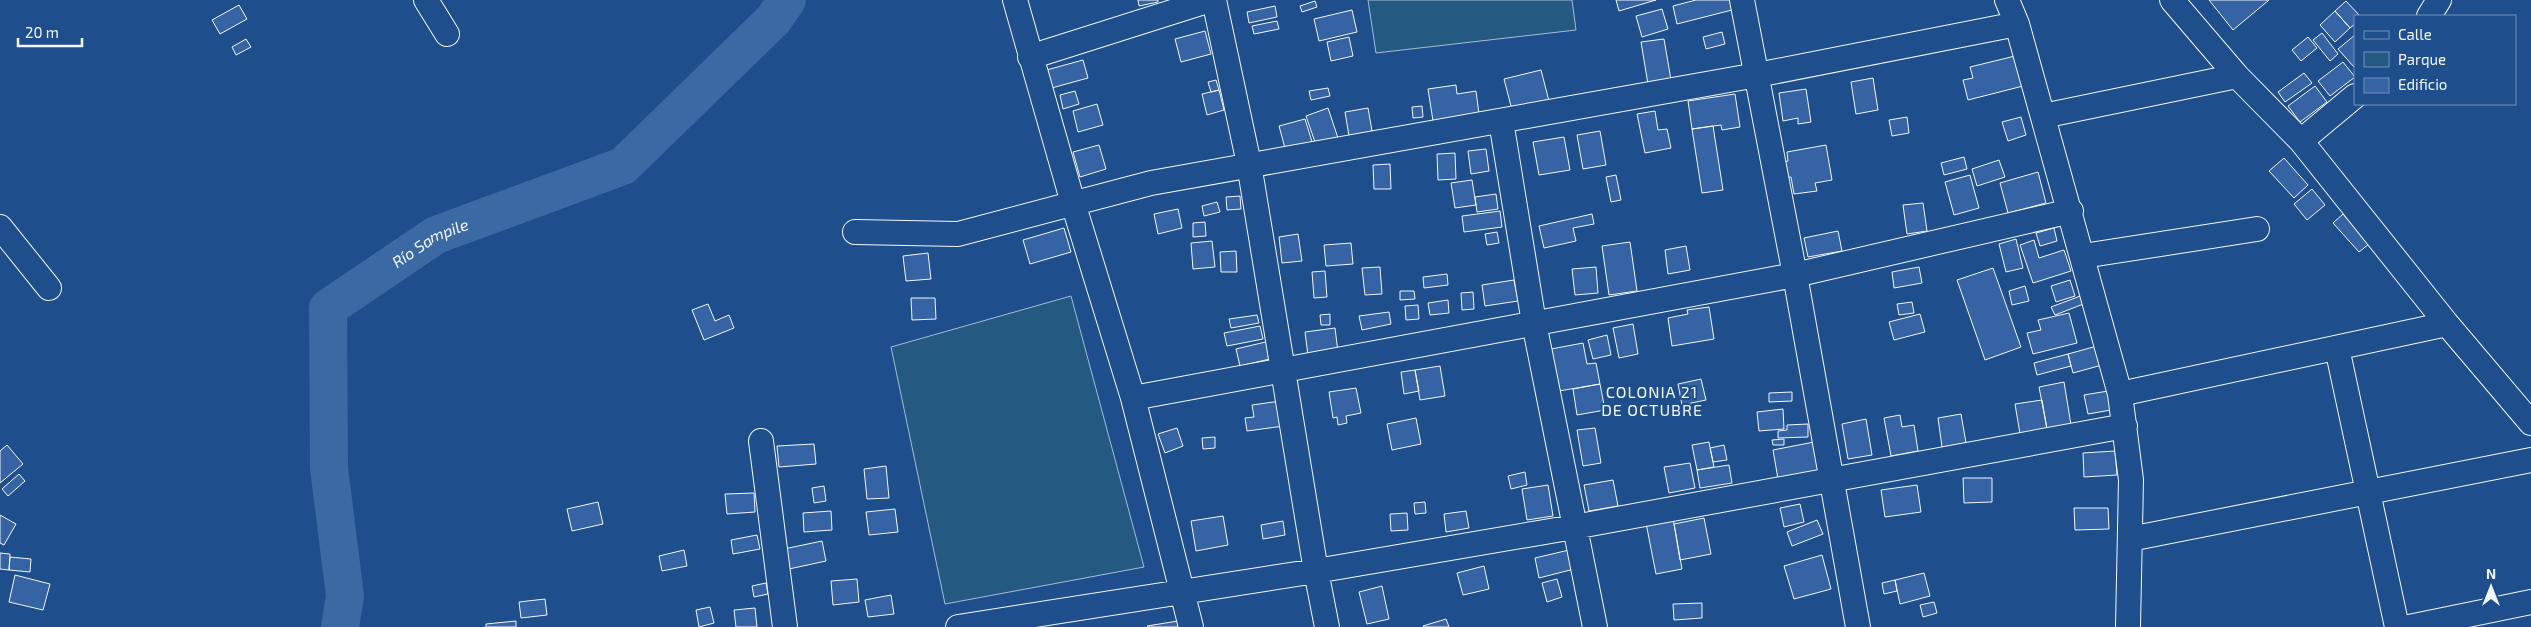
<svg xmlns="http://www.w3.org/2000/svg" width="2531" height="627" font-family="'Exo 2',sans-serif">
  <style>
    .green { fill: #245a82; stroke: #a8bbd7 }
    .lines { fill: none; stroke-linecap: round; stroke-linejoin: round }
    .river { stroke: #3b69a3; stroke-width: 38 }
    .building { fill: #3563a3; stroke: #f2f6ff }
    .minor-casing { stroke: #f2f6ff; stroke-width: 26 }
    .minor { stroke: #1f4e8c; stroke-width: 24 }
    .labels { text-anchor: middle; stroke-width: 4; stroke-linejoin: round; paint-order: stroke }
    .water-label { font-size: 16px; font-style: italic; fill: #f2f6ff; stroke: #1f4e8c }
    .neighbourhood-label { font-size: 16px; letter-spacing: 1px; fill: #f2f6ff; stroke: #1f4e8c }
  </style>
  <rect width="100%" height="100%" fill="#1f4e8c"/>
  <path class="green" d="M1368 0H1572L1576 30 1376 53Z
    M1071 296 1144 567 945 604 891 347Z"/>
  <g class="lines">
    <path class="river" id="s1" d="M340 627 345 596 329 468 328 308 436 235 623 166 773 20 787 0"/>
  </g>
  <path class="building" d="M1138 0H1158V2L1139 6Z
    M1616 0H1656L1619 11Z
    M1696 0H1730L1732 10 1677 24 1673 6Z
    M2209 0H2269L2233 30Z
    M1315 1 1317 7 1302 12 1300 6Z
    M2346 1 2360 16H2355V24L2350 28 2335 11Z
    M239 5 247 19 220 34 212 20Z
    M1275 6 1277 17 1249 23 1247 12Z
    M1662 9 1668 29 1642 37 1636 16Z
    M1352 10 1357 32 1319 41 1314 19Z
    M2335 11 2350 28 2335 42 2320 25Z
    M1277 21 1279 29 1254 34 1252 26Z
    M1205 31 1211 54 1181 62 1175 39Z
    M1722 32 1725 44 1706 49 1703 37Z
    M2322 33 2338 54 2330 61 2313 40Z
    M2355 35V66L2354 67 2338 49Z
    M1349 37 1353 56 1331 61 1327 42Z
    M2308 37 2317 48 2301 61 2292 50Z
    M246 39 251 47 236 55 232 47Z
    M1664 39 1671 80 1648 84 1641 42Z
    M2015 56 2023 86 1968 100 1963 80 1973 78 1970 67Z
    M1083 60 1088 78 1048 89 1043 71Z
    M2343 62 2355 77 2330 96 2318 81Z
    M1541 70 1549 101 1512 110 1504 79Z
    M2304 73 2312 83 2285 102 2278 92Z
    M1873 78 1878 110 1856 114 1851 82Z
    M1216 80 1219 90 1211 92 1208 82Z
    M1456 85 1457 94 1476 91 1479 114 1433 121 1428 89Z
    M2315 86 2327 102 2300 122 2288 106Z
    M1328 88 1330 96 1311 100 1309 91Z
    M1806 89 1811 122 1798 124V118L1783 121 1779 93Z
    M1219 90 1224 110 1207 115 1202 94Z
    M1075 91 1079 104 1063 109 1060 95Z
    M1735 94 1740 127 1722 130 1721 125 1692 129 1688 101Z
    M1097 104 1103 125 1078 132 1073 111Z
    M1422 106 1423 117 1413 118 1412 107Z
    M1328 108 1338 138 1316 145 1306 116Z
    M1368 108 1372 131 1349 136 1345 112Z
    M1655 111 1658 130 1667 129 1671 148 1645 153 1637 114Z
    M1907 117 1909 133 1892 136 1889 120Z
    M2021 117 2026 135 2008 141 2002 122Z
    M1305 119 1313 145 1286 152 1279 126Z
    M1713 126 1723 190 1702 193 1692 129Z
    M1600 131 1606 165 1583 169 1577 135Z
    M1564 137 1570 170 1539 175 1533 142Z
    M1099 145 1106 169 1080 177 1073 152Z
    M1826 145 1832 180 1815 183 1817 191 1794 194 1791 177 1785 178 1782 162 1788 161 1787 152Z
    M1486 149 1489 171 1471 174 1468 151Z
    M1455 153 1456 179 1438 180 1437 154Z
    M1964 157 1967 169 1944 175 1941 163Z
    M2284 158 2308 185 2294 198 2269 171Z
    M1999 160 2005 177 1977 186 1972 169Z
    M1390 164 1391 189H1374L1373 165Z
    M2038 172 2046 203 2008 213 2000 183Z
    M1616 175 1621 200 1611 202 1606 177Z
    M1970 175 1979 208 1954 215 1945 182Z
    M1472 180 1476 205 1455 208 1451 183Z
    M2312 189 2325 205 2307 220 2294 204Z
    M1496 194 1498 209 1477 212 1475 197Z
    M1240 196 1241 209 1227 210 1226 197Z
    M1217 202 1220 212 1204 216 1202 206Z
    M1923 203 1927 231 1907 234 1903 205Z
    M1178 209 1182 228 1158 234 1154 214Z
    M1500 211 1502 227 1464 232 1462 216Z
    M1592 214 1594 224 1573 228 1576 241 1544 248 1539 226Z
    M2343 214 2369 244 2359 252 2333 223Z
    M1205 222 1206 236 1193 237V223Z
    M1064 228 1071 252 1030 264 1023 240Z
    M2054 228 2057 241 2040 246 2036 233Z
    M1838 231 1842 251 1808 257 1804 238Z
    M1497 232 1499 243 1487 245 1485 234Z
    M1298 234 1302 261 1282 263 1279 237Z
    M2016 239 2023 268 2006 272 1999 244Z
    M2034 240 2039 258 2064 250 2071 271 2033 283 2020 245Z
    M1212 241 1215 267 1193 269 1191 243Z
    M1630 242 1637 291 1609 295 1602 246Z
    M1351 243 1353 264 1326 266 1324 245Z
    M1686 246 1690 270 1668 274 1665 250Z
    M1236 251 1237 272H1221L1220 252Z
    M928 253 931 279 906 281 903 256Z
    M1380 267 1382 294 1365 295 1362 268Z
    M1596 267 1598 293 1575 295 1572 269Z
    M1919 267 1922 283 1894 288 1892 272Z
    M1993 268 2021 347 1985 360 1957 280Z
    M1325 271 1327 297 1314 298 1312 272Z
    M1447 274 1448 285 1424 288 1423 277Z
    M1514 280 1518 301 1485 306 1482 285Z
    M2070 280 2075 296 2056 302 2051 286Z
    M2025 286 2029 301 2012 305 2009 291Z
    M1400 291H1414L1415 299 1400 300Z
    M1473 292 1474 309 1462 310 1461 293Z
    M2083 295 2086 303 2055 315 2051 307Z
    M911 298H935L936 319 912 320Z
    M1448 300 1449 313 1430 315 1428 303Z
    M1912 302 1914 313 1899 315 1897 304Z
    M708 304 715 321 729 315 734 328 704 340 692 310Z
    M1418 305 1419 319 1406 320 1405 306Z
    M1709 307 1714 339 1672 346 1668 318 1688 314 1687 310Z
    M1389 312 1391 324 1362 330 1359 316Z
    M2069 313 2077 343 2033 354 2027 333 2041 330 2038 320Z
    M1330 314V325H1321L1320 315Z
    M1920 314 1925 332 1894 340 1889 322Z
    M1257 315 1259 323 1231 328 1229 319Z
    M1633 324 1638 354 1619 358 1613 328Z
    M1260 326 1263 339 1227 346 1224 333Z
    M1335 328 1338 352 1308 356 1305 332Z
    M1607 335 1611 355 1593 359 1588 340Z
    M1274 340 1278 357 1240 366 1236 349Z
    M1583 343 1587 364 1596 363 1600 384 1559 391 1551 349Z
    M2097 346 2102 365 2073 373 2068 354Z
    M2068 354 2071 366 2037 375 2034 363Z
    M1440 366 1445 396 1420 400 1415 370Z
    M1415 370 1419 391 1404 394 1401 372Z
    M1701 379 1706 400 1682 405 1678 384Z
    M2064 382 2071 425 2047 429 2039 387Z
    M1600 384 1605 410 1577 415 1573 389Z
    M1356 388 1361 413 1346 416 1347 423 1338 425 1337 417 1333 418 1329 392Z
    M2108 391 2111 410 2088 414 2084 395Z
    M1792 392V401L1769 402V393Z
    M2042 400 2047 429 2020 434 2015 404Z
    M1281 401 1284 426 1247 431 1245 418 1254 417 1252 405Z
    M1783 409 1784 429 1759 431 1757 412Z
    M1961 414 1966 443 1942 447 1938 418Z
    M1900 415 1902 427 1914 425 1918 451 1891 456 1884 418Z
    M1416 418 1421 444 1392 450 1387 424Z
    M1866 419 1872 455 1848 459 1842 424Z
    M1808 424V437L1778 438V431L1787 430V425Z
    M1177 428 1183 446 1165 453 1158 434Z
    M1595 428 1601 463 1583 466 1577 430Z
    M1215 437V448L1203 449 1202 438Z
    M1784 439V445H1773L1772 440Z
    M1709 442 1714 467 1697 470 1692 445Z
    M1814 442 1819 471 1778 479 1773 450Z
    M814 444 816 464 779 467 777 446Z
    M7 445 23 464 0 483V451Z
    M1724 445 1727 460 1713 462 1710 448Z
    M2115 451 2117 475 2084 477 2083 453Z
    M1690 463 1695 488 1669 493 1664 467Z
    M1729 465 1732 483 1700 488 1697 470Z
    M886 466 889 498 867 499 864 469Z
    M1525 472 1527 485 1511 489 1508 476Z
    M19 474 25 481 8 496 2 489Z
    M1963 478H1992V502L1964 503Z
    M1613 480 1618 506 1589 511 1584 485Z
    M1548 485 1553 516 1527 520 1522 489Z
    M1917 485 1921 512 1885 517 1881 490Z
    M824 486 826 501 814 503 812 488Z
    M754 493 755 512 727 514 725 494Z
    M598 502 603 524 572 531 567 509Z
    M1425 502 1426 513 1415 514 1414 503Z
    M1800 504 1804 522 1784 527 1780 508Z
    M2074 508H2108L2109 529 2075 530Z
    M895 509 898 532 869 535 866 512Z
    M831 511 832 530 804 532 803 513Z
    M1466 511 1469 528 1446 532 1444 514Z
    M1407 513 1408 530 1391 531 1390 514Z
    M0 515 16 524 4 545 0 543Z
    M1223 516 1228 545 1196 551 1191 521Z
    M1673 518 1682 569 1656 574 1646 523Z
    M1704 518 1711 554 1680 560 1674 524Z
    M1817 520 1823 534 1792 546 1787 532Z
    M1283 521 1285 535 1263 539 1261 525Z
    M757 535 760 549 733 554 731 540Z
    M822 541 826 561 789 569 784 549Z
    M684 550 687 566 662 571 659 556Z
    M1569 550 1574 569 1539 578 1535 558Z
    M0 553 10 554 9 570 0 569Z
    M1822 555 1831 589 1794 599 1784 566Z
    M10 557 31 559 30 572 9 570Z
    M1484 566 1489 589 1463 595 1457 573Z
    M1924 573 1930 596 1900 604 1895 580Z
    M15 575 50 584 43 610 9 602Z
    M857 579 859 602 833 605 831 581Z
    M1557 579 1562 597 1547 602 1542 583Z
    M1895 580 1897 591 1884 594 1882 583Z
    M766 583 768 594 754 597 752 586Z
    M1382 586 1389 619 1367 624 1359 592Z
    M891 595 894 614 868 617 865 600Z
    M545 599 547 615 521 618 519 602Z
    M1934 602 1937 613 1923 617 1920 605Z
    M1702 603V618L1674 620 1673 604Z
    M710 607 714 623 699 627 696 610Z
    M755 608 757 627H736L734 610Z
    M1446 619 1449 627H1424L1423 626Z
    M516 621V627H486V624Z
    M1178 621 1179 627H1148L1147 626Z"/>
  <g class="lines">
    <g class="minor-casing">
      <path id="minor" d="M426 0 447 34
        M1015 0 1073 203 1133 398 1191 627
        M1214 0 1249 164 1316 571 1327 627
        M1742 0 1795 275 1858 627
        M2007 0 2017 24 2120 394 2131 480 2128 627
        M2172 0 2237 76 2301 141 2447 324 2531 423
        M2429 16 2439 0
        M1030 57 1210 0
        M2043 116 2237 76
        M1501 121 1534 323 1595 627
        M2301 141 2355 96
        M0 227 49 288
        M855 232 958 234 1151 183 1757 75 2017 24
        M2083 256 2257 229
        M2337 348 2397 627
        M2120 394 2447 324
        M1133 398 1795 275 2071 211
        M761 441 785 627
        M2130 539 2531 460
        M958 627 1316 571 1574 527 2125 426
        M2409 627 2531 602"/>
    </g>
    <use href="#minor" class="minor"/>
  </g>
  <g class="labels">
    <g class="water-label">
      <text dy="6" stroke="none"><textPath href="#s1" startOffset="442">Río Sampile</textPath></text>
    </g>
    <g class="neighbourhood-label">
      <text x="1652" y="398">COLONIA 21<tspan x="1652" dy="18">DE OCTUBRE</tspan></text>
    </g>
  </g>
  <rect x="2354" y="15" width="162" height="90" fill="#1f4e8c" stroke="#7391ba"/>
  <rect x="2364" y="31" width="25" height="8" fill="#1f4e8c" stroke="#7391ba"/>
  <text x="2398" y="40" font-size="15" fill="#f2f6ff">Calle</text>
  <rect x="2364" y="52" width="25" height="15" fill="#245a82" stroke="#7391ba"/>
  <text x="2398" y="65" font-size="15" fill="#f2f6ff">Parque</text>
  <rect x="2364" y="78" width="25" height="15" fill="#3563a3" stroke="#7391ba"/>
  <text x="2398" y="90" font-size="15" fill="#f2f6ff">Edificio</text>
  <g transform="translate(2491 587)" stroke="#1f4e8c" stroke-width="4" paint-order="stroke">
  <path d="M0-4L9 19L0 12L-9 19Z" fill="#f2f6ff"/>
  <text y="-8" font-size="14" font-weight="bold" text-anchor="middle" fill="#f2f6ff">N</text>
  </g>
  <path d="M18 38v8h64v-8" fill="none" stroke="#f2f6ff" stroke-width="2.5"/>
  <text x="25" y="38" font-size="15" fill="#f2f6ff" stroke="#1f4e8c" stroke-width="4" paint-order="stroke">20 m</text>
</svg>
